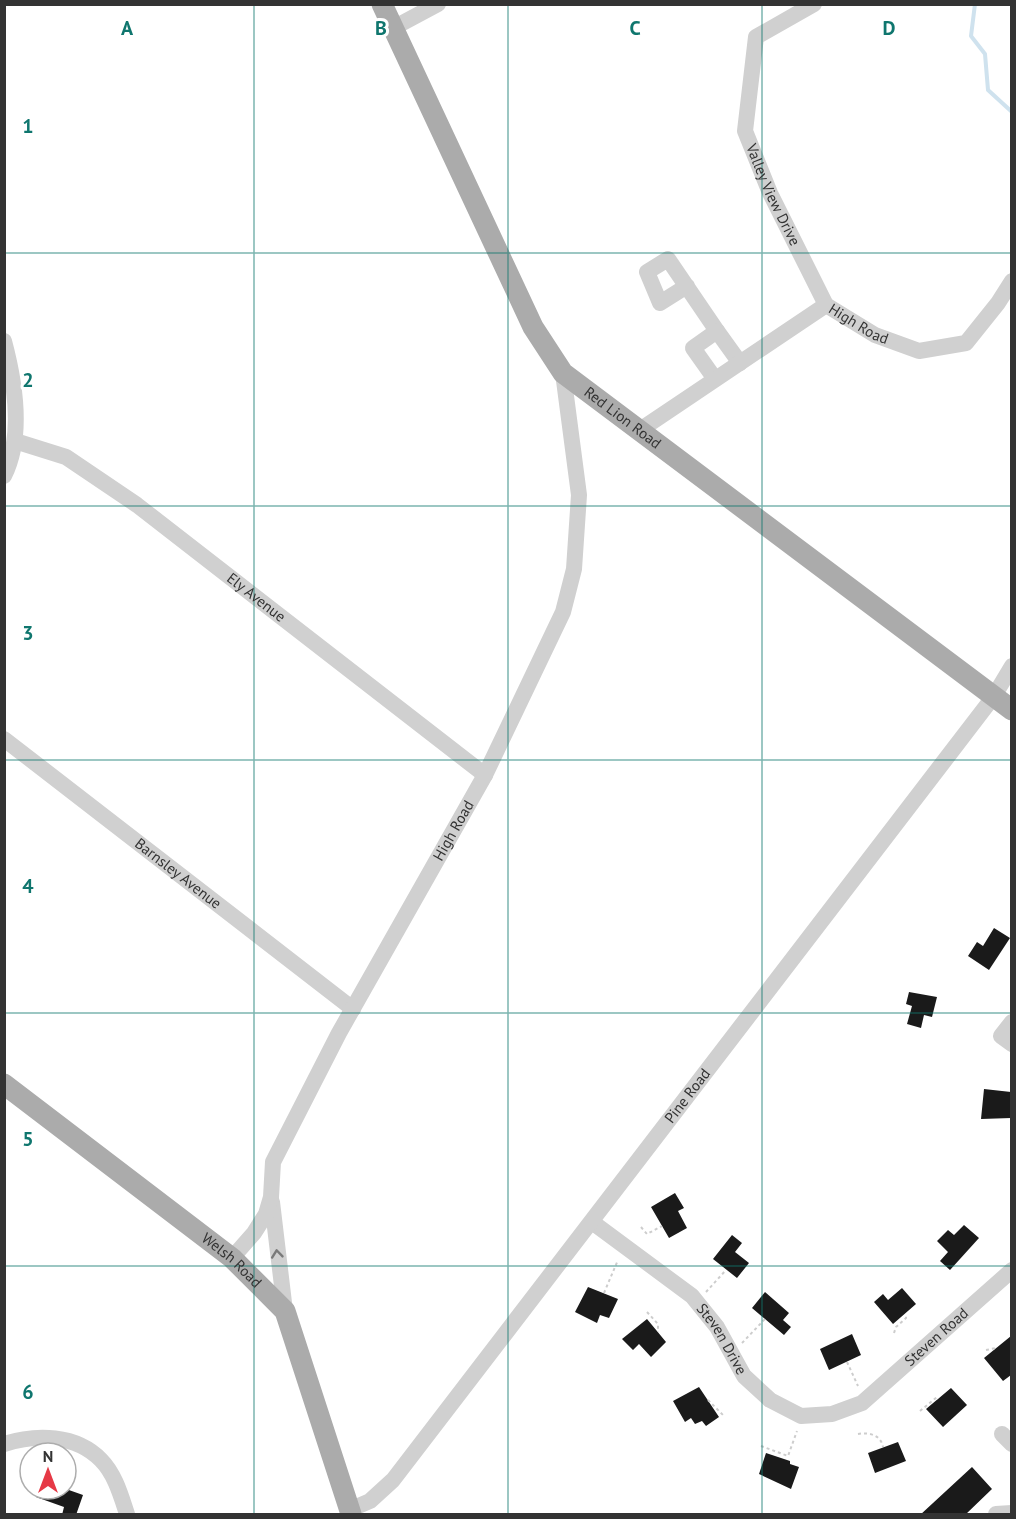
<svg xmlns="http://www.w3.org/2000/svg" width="1016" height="1519" font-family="'PT Sans',sans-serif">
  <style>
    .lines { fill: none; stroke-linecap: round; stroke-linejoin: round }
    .stream { stroke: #cfe2ee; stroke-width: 4 }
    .building { fill: #1a1a1a }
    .path { stroke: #cdcdcd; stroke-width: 2; stroke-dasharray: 3 3; stroke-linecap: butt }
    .minor { stroke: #d0d0d0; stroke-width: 16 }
    .major { stroke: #ababab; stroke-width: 21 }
    .oneway { stroke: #7a7a7a }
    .grid { fill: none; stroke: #0f766e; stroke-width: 1.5; stroke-opacity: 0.55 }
    .labels { text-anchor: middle; stroke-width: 6; stroke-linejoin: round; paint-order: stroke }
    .street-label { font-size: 15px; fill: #333; stroke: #fff }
    .grid-label { font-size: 20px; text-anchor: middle; font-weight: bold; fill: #0f766e; stroke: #fff; stroke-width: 6; stroke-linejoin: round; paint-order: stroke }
  </style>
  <rect width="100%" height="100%" fill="#fff"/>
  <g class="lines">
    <path class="stream" d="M975 4 971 36 985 54 988 90 1012 112"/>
  </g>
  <path class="building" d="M994 928 1010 938 989 970 968 956 977 942 983 946Z
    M909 992 937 997 932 1017 924 1015 921 1028 907 1024 912 1006 906 1004Z
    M984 1089 1011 1092V1118L981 1119Z
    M675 1193 684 1208 678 1211 687 1228 669 1238 651 1207Z
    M964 1225 979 1238 950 1270 940 1261 948 1252 937 1241 948 1230 954 1235Z
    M732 1235 742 1243 735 1252 749 1263 737 1278 713 1259Z
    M588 1287 618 1299 609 1318 600 1315 597 1323 575 1312Z
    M902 1288 916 1304 893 1324 874 1302 883 1294 888 1300Z
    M765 1292 789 1313 783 1320 791 1327 784 1335 752 1308Z
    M647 1319 666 1342 651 1357 639 1344 633 1350 622 1339Z
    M852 1334 861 1355 829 1370 820 1349Z
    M1011 1336V1375L1003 1381 984 1358Z
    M699 1387 719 1417 706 1426 702 1421 695 1424 691 1418 685 1422 673 1401Z
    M951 1388 967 1405 943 1427 926 1409Z
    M898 1442 906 1461 875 1473 868 1453Z
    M766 1453 790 1461V1464L799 1467 791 1489 759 1474Z
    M972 1467 992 1489 965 1515H920Z
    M39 1489H66L83 1495 76 1515H62L64 1507 36 1497Z"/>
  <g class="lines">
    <path class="path" d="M641 1227 647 1234 662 1226
      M706 1292 726 1270
      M604 1293 618 1260
      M647 1312 658 1324V1332
      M894 1333 896 1327 906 1318V1314
      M742 1343 765 1319
      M986 1350 996 1348
      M847 1362 858 1386
      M708 1400 724 1416
      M920 1411 937 1397 938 1399
      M858 1434C869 1432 881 1435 883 1447
      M761 1446 788 1456 797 1431"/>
    <g class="minor">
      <path id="s1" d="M814 4 756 37 745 131 770 193 826 305"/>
      <path d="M395 27 438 4"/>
      <path d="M687 286 660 303 647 272 668 259 717 331"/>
      <path d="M4 341C15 382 24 436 4 476"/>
      <path d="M715 379 693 348 717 331 740 363"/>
      <path id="s2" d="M640 430 826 305 875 335 919 351 966 343 998 303 1012 281"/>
      <path id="s3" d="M15 441 66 457 137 505 485 775"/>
      <path id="s4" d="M4 739 353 1009"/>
      <path d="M1012 1022 1001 1036 1012 1044"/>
      <path d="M272 1202 285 1311"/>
      <path id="s5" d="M592 1222 692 1296 717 1327 744 1376 770 1400 801 1416 832 1414 862 1403 1012 1270"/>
      <path id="s6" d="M232 1258 254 1233 266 1214 271 1197 273 1162 339 1033 485 775 563 612 574 569 579 495 563 373"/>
      <path d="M1002 1434 1012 1444"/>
      <path d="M4 1444C36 1434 76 1434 101 1460 115 1474 121 1496 127 1514"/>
      <path id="s7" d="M349 1510 370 1501 393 1480 994 696 1012 666"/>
      <path d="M996 1514 1012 1513"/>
    </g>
    <g class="major">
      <path id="s8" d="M382 4 533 327 563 373 1012 710"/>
      <path id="s9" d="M4 1084 232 1258 285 1311 351 1514"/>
    </g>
  </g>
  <defs><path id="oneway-chevron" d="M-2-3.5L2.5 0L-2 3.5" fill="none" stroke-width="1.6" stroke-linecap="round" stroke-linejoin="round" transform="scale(1.5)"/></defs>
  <use class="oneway" href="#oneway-chevron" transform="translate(277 1254) rotate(-96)"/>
  <path class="grid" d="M254 4V1514M508 4V1514M762 4V1514M4 253H1012M4 506H1012M4 760H1012M4 1013H1012M4 1266H1012"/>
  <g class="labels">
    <g class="street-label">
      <text dy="5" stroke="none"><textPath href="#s1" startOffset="231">Valley View Drive</textPath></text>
      <text dy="5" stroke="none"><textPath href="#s2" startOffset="262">High Road</textPath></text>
      <text dy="5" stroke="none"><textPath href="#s8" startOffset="486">Red Lion Road</textPath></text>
      <text dy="5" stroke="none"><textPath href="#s3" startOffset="290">Ely Avenue</textPath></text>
      <text dy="5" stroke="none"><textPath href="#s6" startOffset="486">High Road</textPath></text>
      <text dy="5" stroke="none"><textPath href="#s4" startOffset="220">Barnsley Avenue</textPath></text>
      <text dy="5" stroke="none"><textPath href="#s7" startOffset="538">Pine Road</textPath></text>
      <text dy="5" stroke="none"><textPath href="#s9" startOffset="288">Welsh Road</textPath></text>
      <text dy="5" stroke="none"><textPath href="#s5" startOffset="453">Steven Road</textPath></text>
      <text dy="5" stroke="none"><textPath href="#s5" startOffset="177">Steven Drive</textPath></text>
    </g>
  </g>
  <g class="grid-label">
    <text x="127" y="35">A</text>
    <text x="381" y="35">B</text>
    <text x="635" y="35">C</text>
    <text x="889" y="35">D</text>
    <text x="28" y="133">1</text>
    <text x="28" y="387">2</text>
    <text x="28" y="640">3</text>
    <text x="28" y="893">4</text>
    <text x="28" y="1146">5</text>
    <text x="28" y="1399">6</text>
  </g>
  <rect width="1016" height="1519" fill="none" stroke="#333333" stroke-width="12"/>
  <g transform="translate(48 1471)"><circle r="28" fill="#ffffff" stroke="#adadad" stroke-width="1.5"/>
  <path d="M0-4.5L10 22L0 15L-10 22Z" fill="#e63946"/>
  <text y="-9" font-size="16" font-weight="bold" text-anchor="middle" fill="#333333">N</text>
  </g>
</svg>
